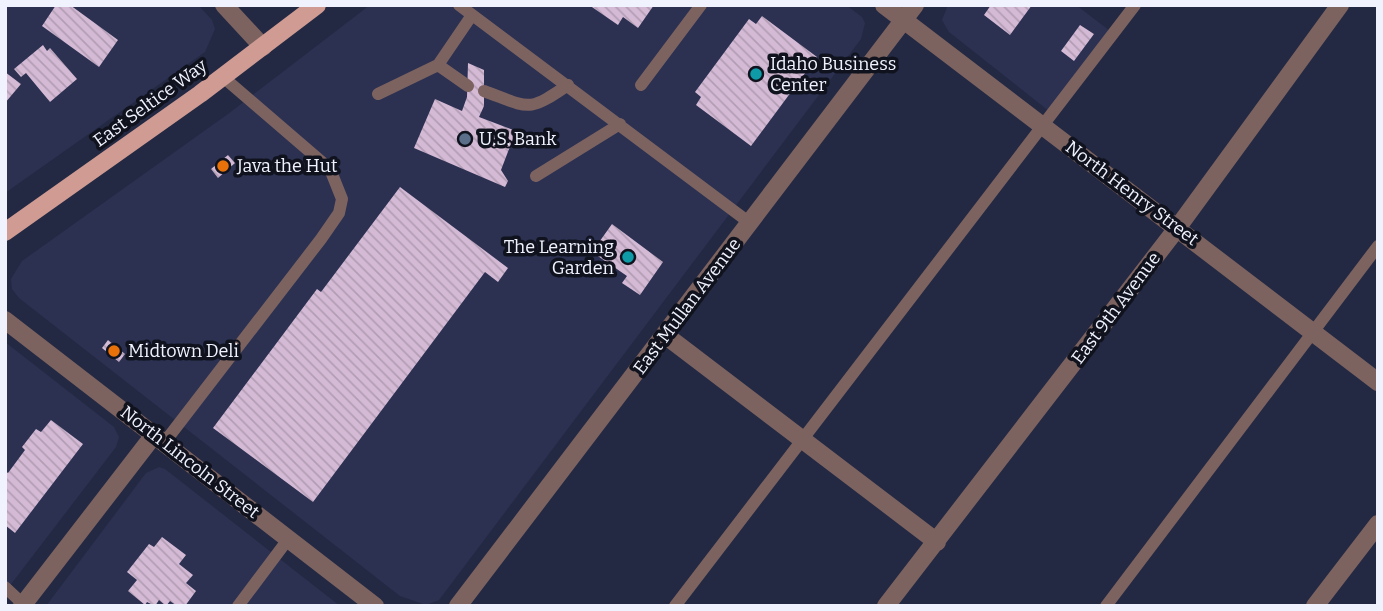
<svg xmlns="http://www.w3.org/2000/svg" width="1383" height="611" font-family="Bitter,serif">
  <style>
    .built { fill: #2c3152 }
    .building { fill: url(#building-back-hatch) }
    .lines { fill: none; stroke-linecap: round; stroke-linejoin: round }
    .service { stroke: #7d6360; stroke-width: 12 }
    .minor { stroke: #7d6360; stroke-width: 18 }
    .tertiary { stroke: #7d6360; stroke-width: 18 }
    .primary { stroke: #cf9b93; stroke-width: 18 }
    .culture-dot { fill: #0f9aa8; stroke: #10131e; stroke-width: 2.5 }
    .service-dot { fill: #5c6f8a; stroke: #10131e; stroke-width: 2.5 }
    .food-dot { fill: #e8710a; stroke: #10131e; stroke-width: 2.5 }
    .labels { text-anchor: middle; stroke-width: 7; stroke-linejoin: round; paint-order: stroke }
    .poi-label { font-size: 18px; fill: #f0f3fd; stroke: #10131e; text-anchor: start }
    .street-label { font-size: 18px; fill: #f0f3fd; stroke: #10131e }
  </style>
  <defs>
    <pattern id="building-back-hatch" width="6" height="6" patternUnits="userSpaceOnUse" patternTransform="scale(1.75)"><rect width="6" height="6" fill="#d5bad6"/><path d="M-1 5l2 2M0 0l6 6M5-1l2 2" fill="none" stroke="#b29eb4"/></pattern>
  </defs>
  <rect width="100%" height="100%" fill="#242943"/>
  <path class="built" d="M5 5H198L212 20 215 29 205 52 5 193Z
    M370 5H846L862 17 865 23 861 39 439 600 426 605 400 596 19 298 12 289 11 279 22 261 228 114Z
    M948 5H1076L1110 31 1049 111 949 32 942 20Z
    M5 342 114 427 119 437 116 447 5 592Z
    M159 467 165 469 340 606H46L146 473Z"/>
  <path class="building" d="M56 5H70L118 40 99 67 42 26Z
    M589 5H654L638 28 623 17 618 25Z
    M991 5H1032L1010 35 984 15Z
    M762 16 817 57 751 146 696 105 701 97 695 92 749 19 756 24Z
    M1080 25 1094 34 1074 61 1061 51Z
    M43 45 47 51 50 48 77 79 50 102 26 73 21 77 14 69Z
    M468 63 484 70V106L479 117 516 131 501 170 508 181 505 187 414 148 435 99 462 111 467 97Z
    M5 72 21 84 5 103Z
    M228 155 235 163 218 178 211 169Z
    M400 187 508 268 498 282 485 272 313 502 213 428 317 289 321 292Z
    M612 224 663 262 640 295 622 283 627 276 592 252Z
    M108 340 125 354 119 362 102 348Z
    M51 420 83 444 15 533 5 525V471L8 473 25 450 22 447 36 429 41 432Z
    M162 537 186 555 179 564 193 575 186 583 196 591 185 606H177L170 601 166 606 159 600 155 606 147 602 145 605 128 591 137 580 127 572 149 544 154 547Z"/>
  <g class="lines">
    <path class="service" d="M459 5 750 223
      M438 65 468 86
      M641 85 701 5
      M484 91C530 108 527 113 568 85
      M378 94 438 65 472 15
      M536 176 620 124
      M164 443 321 239 339 213 342 199 330 169 223 77
      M5 587 23 604
      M238 606 289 538
      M675 606 1135 5
      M1106 606 1378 246"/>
    <path class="minor" d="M224 5 263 47
      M884 5 1378 382
      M5 320 375 606
      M665 335 937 542
      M22 606 154 435
      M886 606 1178 227 1340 5
      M1315 606 1378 524"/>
    <path class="tertiary" d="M458 606 915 5"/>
    <path class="primary" d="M5 232 200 94 317 5"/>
  </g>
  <g class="culture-dot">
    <circle cx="756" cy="74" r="7"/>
    <circle cx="628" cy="257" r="7"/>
  </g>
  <circle class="service-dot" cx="465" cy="139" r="7"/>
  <g class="food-dot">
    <circle cx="223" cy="166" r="7"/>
    <circle cx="114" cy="351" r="7"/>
  </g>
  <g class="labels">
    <g class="poi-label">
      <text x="770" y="70">Idaho Business<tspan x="770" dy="21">Center</tspan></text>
      <text x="479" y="145">U.S. Bank</text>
      <text x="237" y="172">Java the Hut</text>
      <text x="614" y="253" text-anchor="end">The Learning<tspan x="614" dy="21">Garden</tspan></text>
      <text x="128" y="357">Midtown Deli</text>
    </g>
    <g class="street-label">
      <text transform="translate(150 103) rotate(-36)" y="6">East Seltice Way</text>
      <text transform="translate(1132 193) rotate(37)" y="6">North Henry Street</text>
      <text transform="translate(687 306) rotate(-53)" y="6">East Mullan Avenue</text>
      <text transform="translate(1116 308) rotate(-53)" y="6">East 9th Avenue</text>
      <text transform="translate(190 462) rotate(38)" y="6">North Lincoln Street</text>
    </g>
  </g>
  <rect width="1383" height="611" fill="none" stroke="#f0f3fd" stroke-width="14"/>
</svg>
